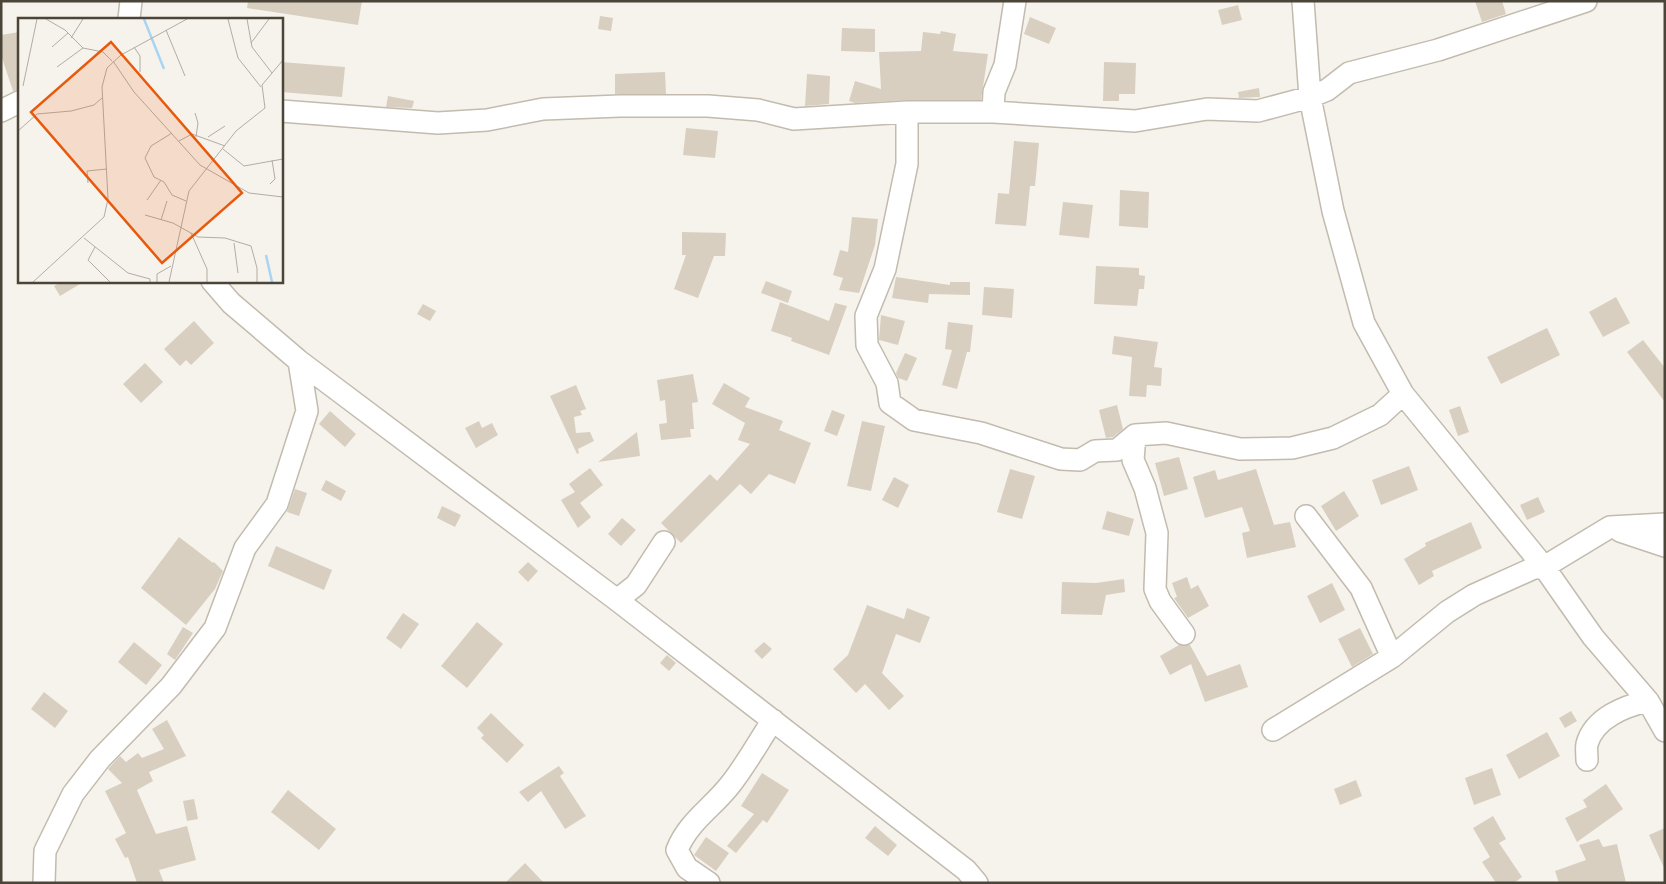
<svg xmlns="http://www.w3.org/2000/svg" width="1666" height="884" font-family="'Space Grotesk',sans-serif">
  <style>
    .building { fill: #d8cfc1 }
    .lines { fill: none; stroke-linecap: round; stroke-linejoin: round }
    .minor-casing { stroke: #c2bbae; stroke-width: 24 }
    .minor { stroke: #fff; stroke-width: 21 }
    .inset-river { fill: none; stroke: #a9d4f2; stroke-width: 2.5 }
    .inset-road { fill: none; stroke: #b2ada4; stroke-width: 1 }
    .view { fill: #e8590c; fill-opacity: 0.15; stroke: #e8590c; stroke-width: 2.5 }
    .inset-edge { fill: none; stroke: #4b4439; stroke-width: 2.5 }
  </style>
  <rect width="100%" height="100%" fill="#f6f3ec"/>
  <path class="building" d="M248 1H362L358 25 247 8Z
    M1475 1H1502L1506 14 1482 22Z
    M1238 5 1242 20 1222 25 1218 10Z
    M600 16 613 18 611 31 598 29Z
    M1030 17 1056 28 1049 44 1024 34Z
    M842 28 875 29V52L841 51Z
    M941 31 956 34 953 51 988 54 981 100H907L855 103 849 101 855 81 881 89 879 52 921 51 923 32 940 34Z
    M19 32V90L13 91 1 55V35Z
    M281 62 345 67 342 97 281 92Z
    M1104 62 1136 63 1135 94H1119V101H1103Z
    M665 72 666 94H615V74Z
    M807 74 830 76 829 104 805 106Z
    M1259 88 1260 97 1239 98 1238 92Z
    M388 96 414 101 412 108 386 107Z
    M686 128 718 131 715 158 683 155Z
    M1014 141 1039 143 1035 186H1030L1026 226 995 224 998 193 1009 194Z
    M1120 190 1149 192 1148 228 1119 226Z
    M1063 202 1093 205 1089 238 1059 235Z
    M852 217 878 219 875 245 859 293 839 290 843 278 833 275 840 250 848 252Z
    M682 232 726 233 725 256H714L698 298 674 289 686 255H682Z
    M1096 266 1139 268V275L1145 276 1144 289H1139L1137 306 1094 304Z
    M896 277 950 285V282H970V295L929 294 928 303 892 298Z
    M63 281H85L60 296 54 286Z
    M766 281 792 291 788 303 761 293Z
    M984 287 1014 289 1012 318 982 315Z
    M1616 297 1630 323 1603 337 1589 312Z
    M780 302 829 321 835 303 847 306 829 355 791 341 792 338 771 331Z
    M423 304 436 311 430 321 417 314Z
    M881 315 905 321 898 345 879 340Z
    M194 321 214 343 191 365 186 360 180 366 164 349Z
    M948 322 973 325 970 352H967L957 389 942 385 952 350 945 349Z
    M1547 328 1560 355 1501 384 1487 357Z
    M1114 336 1158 342 1154 367 1162 368 1161 386 1147 385 1146 397 1129 396 1132 357 1112 354Z
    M1643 340 1665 368V402L1627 352Z
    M905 353 917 358 907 381 898 378 896 373Z
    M145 363 163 382 141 403 123 384Z
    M693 374 698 402 692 403 694 429H690L691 437 661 440 659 424 667 423 665 400 660 401 657 380Z
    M724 383 750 398 745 407 783 421 779 430 811 443 795 484 769 474 751 494 740 484 681 543 661 523 710 474 717 481 750 444 738 440 745 423 712 404Z
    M576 385 586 409 580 411 582 415 574 417 576 433 590 432 594 441 578 449 579 453 577 454 550 396Z
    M1117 405 1123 429 1113 437 1106 438 1099 410Z
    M1460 406 1469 432 1458 436 1449 410Z
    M832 410 845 415 837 436 824 431Z
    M330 411 356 434 345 447 319 424Z
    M479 421 482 428 492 423 498 435 476 448 465 428Z
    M862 421 885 426 871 491 847 486Z
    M637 432 640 456 598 462Z
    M1179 457 1188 489 1164 496 1155 463Z
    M1409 466 1418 490 1381 505 1372 480Z
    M590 468 603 485 580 503 591 517 578 528 561 500 575 492 569 484Z
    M1010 469 1035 476 1022 519 997 512Z
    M1256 469 1274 525 1290 522 1296 547 1247 558 1242 533 1250 531 1242 507 1205 518 1193 477 1215 470 1218 480Z
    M894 477 909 485 898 508 882 500Z
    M326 480 346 491 341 501 321 490Z
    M295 489 307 493 299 516 287 512Z
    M1344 491 1359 516 1336 531 1321 506Z
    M1538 497 1545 512 1527 520 1520 505Z
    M442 506 461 515 455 527 437 518Z
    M1107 511 1134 519 1129 536 1102 529Z
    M622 518 636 530 621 546 608 534Z
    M1471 522 1482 548 1432 571 1434 576 1419 585 1404 559 1426 546 1425 543Z
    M179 537 213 563 214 562 223 571 215 589 186 625 141 588Z
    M276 546 332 570 324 590 268 566Z
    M528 562 538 571 528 582 518 572Z
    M1187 577 1191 589 1198 585 1209 606 1188 618 1174 598 1177 597 1172 583Z
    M1124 579 1125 592 1106 595 1102 615 1061 614 1062 582 1096 583Z
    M1332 583 1345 610 1320 623 1307 596Z
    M867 605 904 619 907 608 930 617 920 643 896 634 882 673 904 696 889 710 865 684 856 693 833 669 848 655Z
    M403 613 419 624 401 649 386 638Z
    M477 622 503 644 467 688 441 666Z
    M183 627 193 633 175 660 167 654Z
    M1360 628 1373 654 1352 667 1338 639Z
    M134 642 162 665 146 685 118 662Z
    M764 642 772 649 762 659 754 651Z
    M1179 645H1190L1207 676 1240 664 1248 687 1205 702 1191 664 1170 675 1160 656Z
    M667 655 676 663 669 671 660 663Z
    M44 692 68 711 55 728 31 709Z
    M1571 711 1577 721 1565 728 1559 718Z
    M491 713 524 745 507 763 481 738 484 735 477 728Z
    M167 720 186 756 149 772 153 781 137 790 156 834 187 826 196 860 159 870 164 883H137L128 857 125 858 115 839 126 833 105 791 122 783 108 769 120 756 126 762 138 753 142 758 164 749 152 729Z
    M1547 732 1560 756 1519 779 1506 755Z
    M559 766 564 773 560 776 586 816 565 829 541 791 528 802 519 792Z
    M1492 768 1501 795 1474 805 1465 778Z
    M762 773 789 790 767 823 763 820 736 853 727 846 754 814 741 806Z
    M1356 780 1362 796 1340 805 1334 789Z
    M1606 784 1623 809 1577 842 1565 818 1587 807 1583 800Z
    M288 790 336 829 319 850 271 812Z
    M194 799 198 819 187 821 183 801Z
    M1493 816 1506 839 1499 843 1522 877 1514 883H1496L1482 862 1490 857 1473 828Z
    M875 826 897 845 888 856 865 838Z
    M1665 828V870L1649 835Z
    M706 837 729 853 716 871 694 855Z
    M1599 839 1603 847 1617 844 1626 883H1559L1555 871 1586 860 1579 845Z
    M525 863 544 883H505Z"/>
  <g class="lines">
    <g class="minor-casing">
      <path id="minor" d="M1303 1 1310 97 1333 211 1364 323 1403 394 1544 567 1593 637 1648 701 1665 731
        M129 19 131 1
        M1 111 19 102
        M281 111 438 123 487 120 543 109 620 106H708L758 110 794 119 907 112H993L1135 121 1207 109 1258 111 1310 97 1327 90 1349 73 1438 50 1586 1
        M907 112V164L885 269 866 316 867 345 887 383 890 403 914 420 981 433 1061 459 1080 460 1095 451 1117 450 1135 435 1166 433 1240 449 1292 448 1333 438 1380 415 1403 394
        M993 112 994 92 1005 65 1015 1
        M212 281 231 303 299 361 617 600 966 870 977 883
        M1135 435 1133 460 1145 488 1157 533 1155 589 1160 601 1184 634
        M1306 516 1361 588 1392 657
        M1620 531 1665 546
        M617 600 636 585 664 542
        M1273 730 1392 657 1447 612 1474 595 1534 568 1544 567 1610 527 1665 524
        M1587 760C1587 755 1586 748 1587 744 1594 718 1625 706 1648 701
        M44 883 45 851 73 794 100 759 171 686 215 628 245 548 277 504 307 411 299 361
        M709 883 687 868 677 850C688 822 712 808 730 785 746 765 759 741 773 720"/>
    </g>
    <use href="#minor" class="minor"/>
  </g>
  <g transform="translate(18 18)">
    <rect width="265" height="265" fill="#f6f3ec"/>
    <path class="inset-river" d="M126 1 146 51M248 237 254 264"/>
    <path class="inset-road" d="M28 1 47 12 65 30 85 34 94 43M210 1 220 40 243 69M229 1 234 29 254 55M148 12 167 58M53 20 65 1M233 25 251 1M34 29 50 15M116 29 122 38V54M95 43 116 74 182 147 231 175 265 179M39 49 65 30M5 68 19 1M177 95 180 105 178 119M0 113 19 96 53 93 76 87 84 80M154 115 133 128 127 140 136 159 146 164 154 177 168 183M190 119 207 108M161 123 174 116 207 128M205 131 226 148 265 141M70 165 69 153 89 151M252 166 257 161 254 142M129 182 143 162M127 197 155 205 180 219 207 220 233 228 239 250V264M143 202 149 183M173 215 189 251V264M66 220 110 255 132 261V264M216 225 220 255M77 229 70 242 92 264M15 264 86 199 90 181 84 69 89 50 103 37 169 1M139 264V256L153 248M151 264 171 173 218 113 247 90 244 67 265 42"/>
    <path class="view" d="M93 24 224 175 144 245 13 94Z"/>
    <rect width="265" height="265" class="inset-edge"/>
  </g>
  <rect width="1666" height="884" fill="none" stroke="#4b4439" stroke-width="5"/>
</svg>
